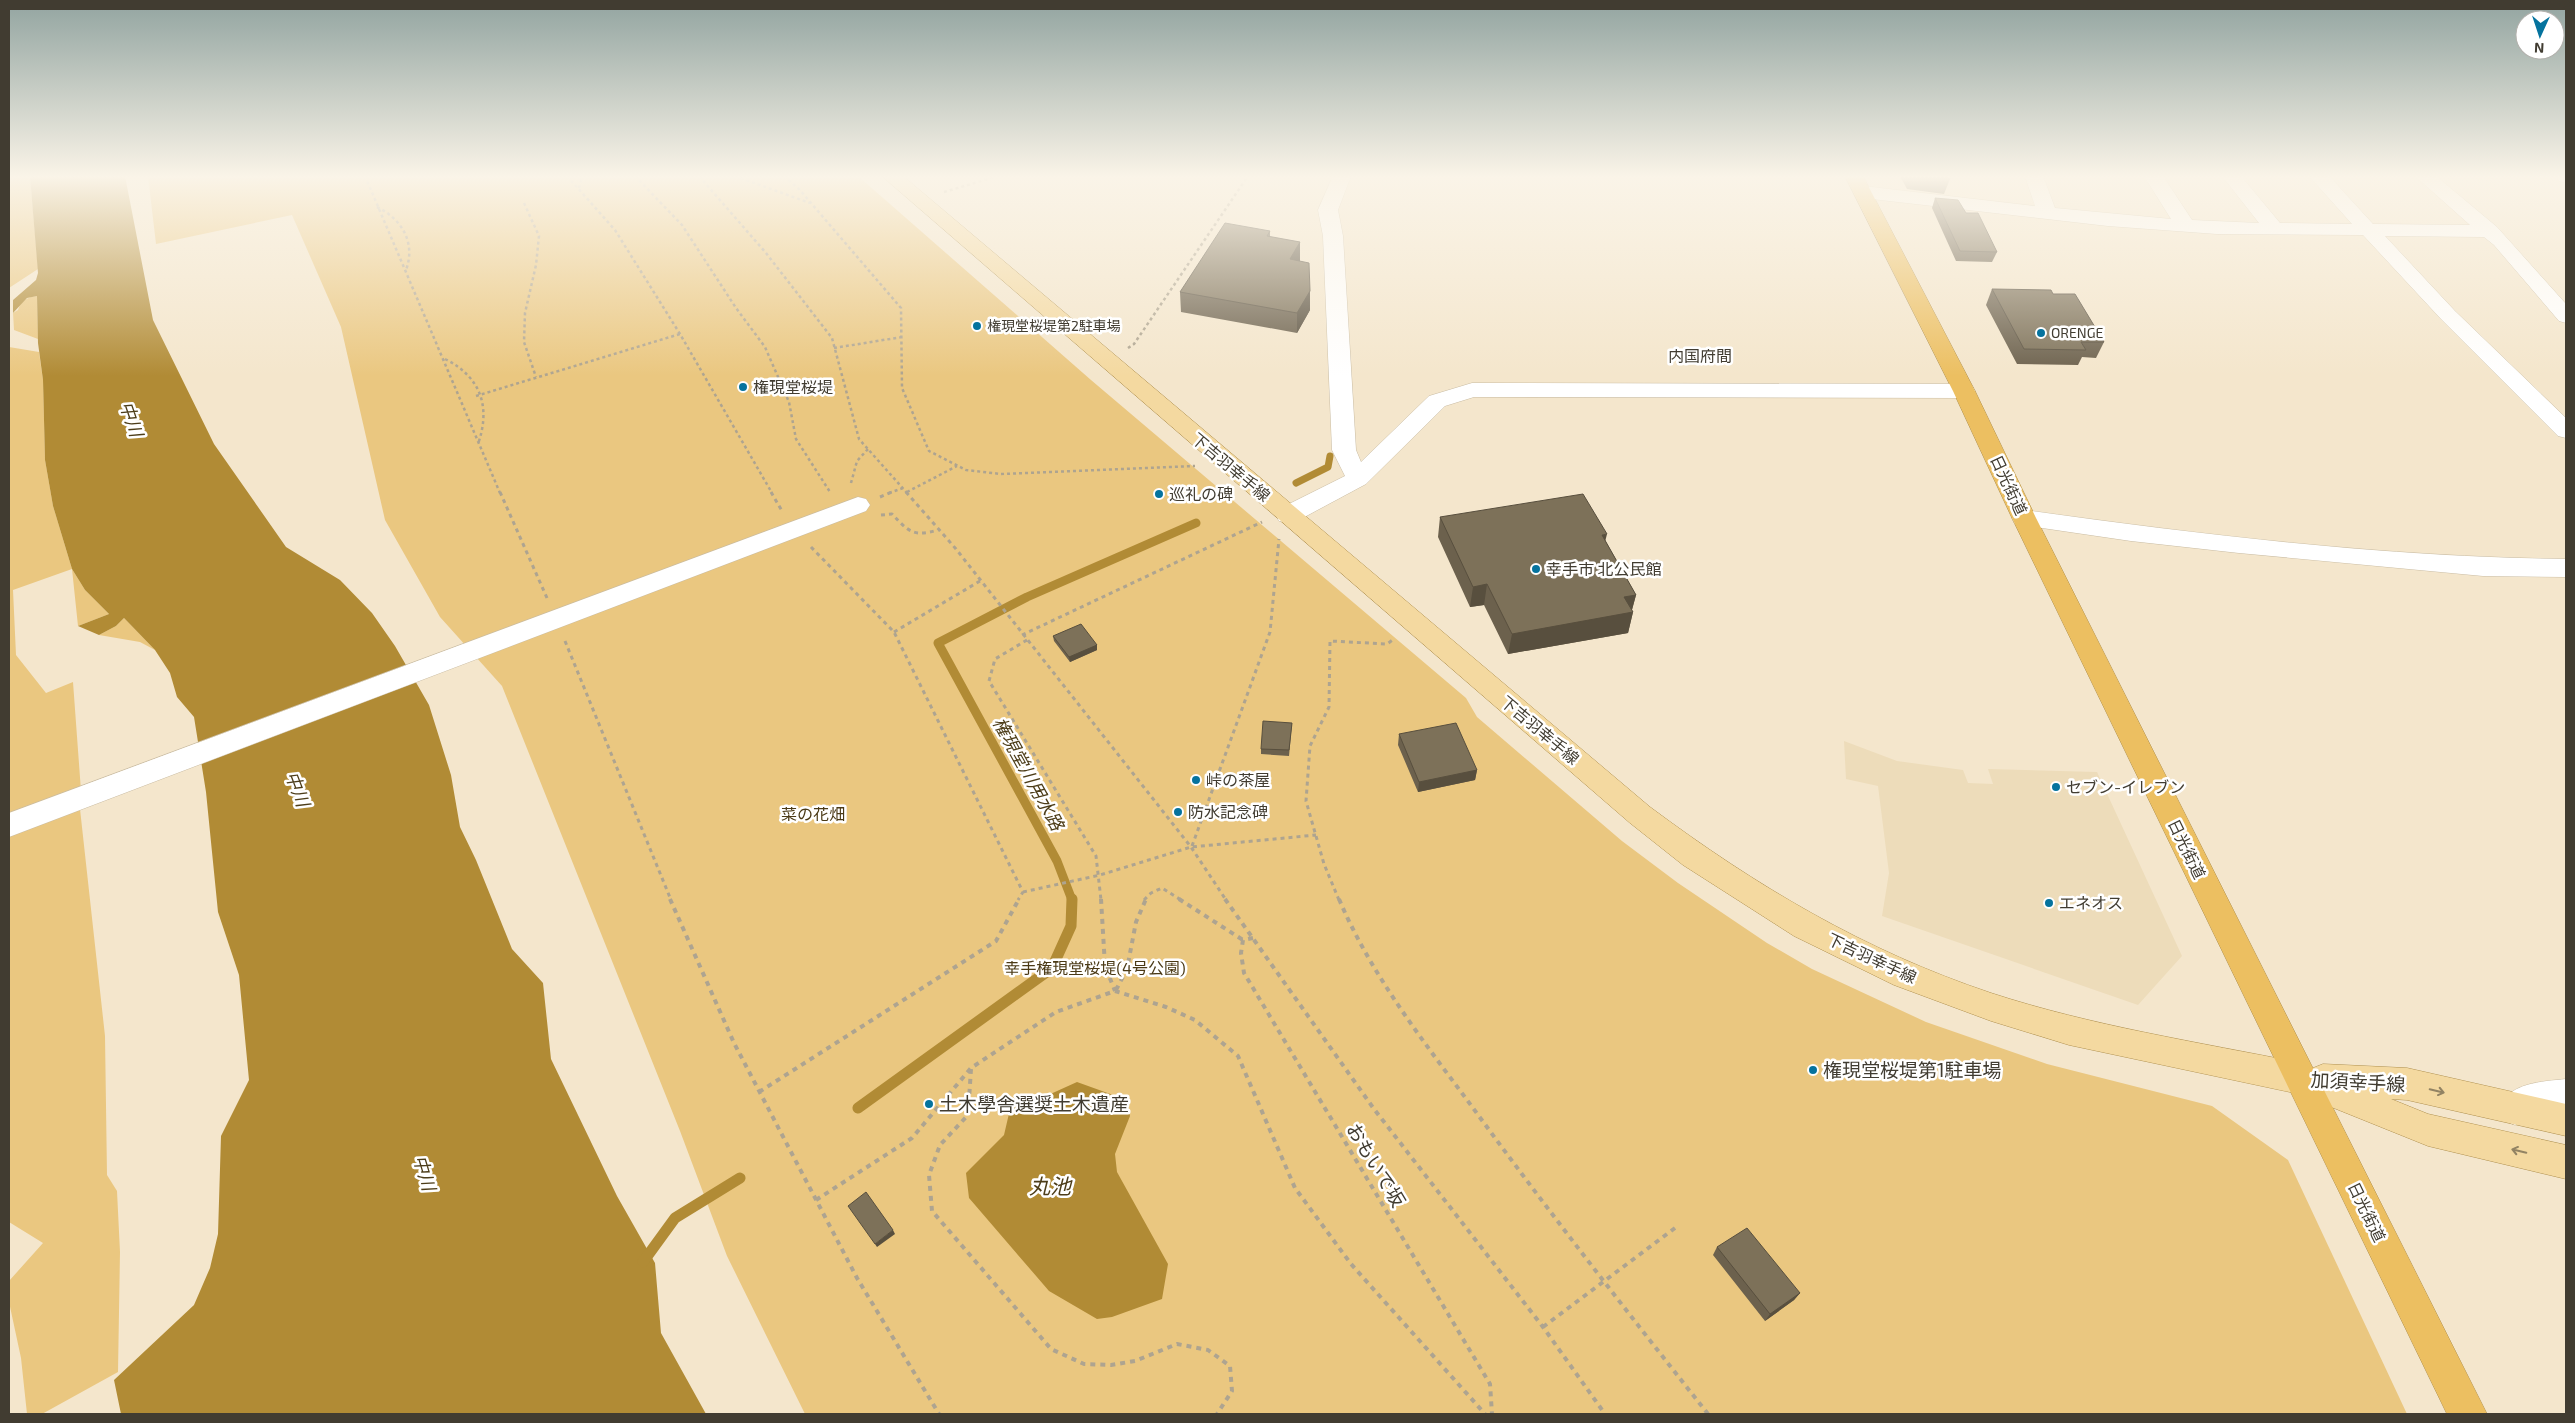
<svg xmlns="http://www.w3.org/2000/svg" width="2575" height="1423" font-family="'Exo 2','Noto Sans JP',sans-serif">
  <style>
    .built { fill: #eddcba }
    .green { fill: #eac780 }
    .water { fill: #b18b35 }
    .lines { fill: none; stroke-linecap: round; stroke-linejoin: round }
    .stream-far2 { stroke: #b18b35; stroke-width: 7 }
    .stream-far1 { stroke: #b18b35; stroke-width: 9 }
    .stream { stroke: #b18b35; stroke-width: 11 }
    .minor-casing { stroke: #c9bca3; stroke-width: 1 }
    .major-casing { stroke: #b09150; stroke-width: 1 }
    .highway-casing { stroke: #b09150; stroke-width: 1 }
    .path-far2 { stroke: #aea490; stroke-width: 2.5; stroke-dasharray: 3 3; stroke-linecap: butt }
    .path-far1 { stroke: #aea490; stroke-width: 3; stroke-dasharray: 4 4; stroke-linecap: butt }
    .path { stroke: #aea490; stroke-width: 4; stroke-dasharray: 5 5; stroke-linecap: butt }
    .minor { fill: #fff; fill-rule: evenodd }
    .major { fill: #f4d9a0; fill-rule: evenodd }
    .highway { fill: #ecbf61; fill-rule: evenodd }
    .wall { fill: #6c614d }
    .shaded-wall { fill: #584f3e }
    .building { fill: #7d7159; stroke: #584f3e }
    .oneway { stroke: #928363 }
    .poi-dot { fill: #05739e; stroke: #fff; stroke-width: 2 }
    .labels { text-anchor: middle; stroke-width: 5; stroke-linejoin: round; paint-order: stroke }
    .far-poi-label { font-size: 14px; fill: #413c31; stroke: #fff; text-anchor: start }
    .far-quarter-label { font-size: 16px; fill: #413c31; stroke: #fff }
    .poi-label { font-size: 16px; fill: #413c31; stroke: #fff; text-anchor: start }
    .street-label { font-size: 16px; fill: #413c31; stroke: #fff }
    .park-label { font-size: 16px; fill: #4b3a16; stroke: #fff }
    .water-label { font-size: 18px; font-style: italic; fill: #4d3d19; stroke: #fff }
    .near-poi-label { font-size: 19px; fill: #413c31; stroke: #fff; text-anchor: start }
    .near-street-label { font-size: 19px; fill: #413c31; stroke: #fff }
    .near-water-label { font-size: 21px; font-style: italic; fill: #4d3d19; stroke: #fff }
  </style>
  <rect width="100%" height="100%" fill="#f4e6cc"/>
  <path class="built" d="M1844 741 1897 761 1963 770 1968 783 1993 784 1988 769 2097 772 2182 956 2138 1005 1882 916 1889 873 1878 786 1846 779Z"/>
  <path class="green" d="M9 176H30L38 269 9 288Z
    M148 176H858L1091 380 1466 698 1477 717 1622 841 1678 883 1767 943 1812 969 1926 1022 2047 1064 2212 1106 2288 1160 2407 1414H805L727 1256 680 1131 502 686 440 617 385 520 341 327 292 215 156 244Z
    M37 296 38 339 14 330 13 313 18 310C21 301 27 297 37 296Z
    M9 347 39 352 43 380 45 460 53 506 72 569 85 590 109 614 78 626 72 569 13 590 16 655 46 693 73 682 81 791 80 809 105 1036 107 1175 117 1191 120 1252 118 1372 42 1414H27L21 1358 9 1302V1281L43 1243 9 1222Z
    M124 618 155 650 140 642 99 635 116 626Z"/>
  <path class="water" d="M30 176H125L153 320 214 444 286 547 340 580 372 613 395 646 429 705 451 775 460 827 476 860 512 949 543 983 551 1059 617 1196 655 1263 661 1333 706 1414H121L114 1380 194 1305 210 1268 218 1234 221 1136 249 1080 239 975 218 912 206 792 194 717 177 697 170 673 155 650 124 618 116 626 99 635 78 626 109 614 85 590 72 569 53 506 45 460 43 380 38 343 37 296 27 298 13 313V300L36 280 38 273Z
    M1077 1082 1127 1100 1130 1116 1115 1154 1117 1172 1168 1264 1162 1299 1112 1317 1097 1319 1049 1291 969 1198 966 1173 1004 1135 1011 1105 1035 1101Z"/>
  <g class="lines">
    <path class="stream-far2" d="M1296 483 1328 467 1330 456"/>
    <path class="stream-far1" d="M1072 900 1057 861 938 643 1027 597 1196 523"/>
    <path class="stream" d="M858 1108 1052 968 1071 926 1072 899
      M643 1262 675 1218 740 1178"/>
    <g class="minor-casing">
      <path id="minor" d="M1333 176H1351L1338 210 1343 236 1356 450 1361 462 1429 396 1472 383 1964 384 1972 386 1975 391 1972 396 1964 398 1474 397 1445 406 1366 484 1297 521 1288 523 1279 521 1276 515 1279 509 1345 476 1332 450 1323 236 1318 210Z
        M2025 176H2043L2055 208 2171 219 2144 176H2163L2192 220 2259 223 2222 176H2241L2280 223 2352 224 2309 176H2329L2373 224 2470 225 2415 176H2436L2497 227 2566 304V323L2559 321 2494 245 2484 237 2385 236 2455 311 2566 418V438L2558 436 2441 319 2363 235 2217 234 2108 226 1863 198 1856 196 1854 192 1856 188 1863 186 2035 206Z
        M2557 176H2566V183L2559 181Z
        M858 497 866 499 870 505 866 511 9 837V813Z
        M2024 510C2203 535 2386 557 2566 559V577L2483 576 2239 553 2131 541 2015 524 2012 518 2015 512Z
        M2566 1079V1111L2538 1113 2515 1125 2503 1120 2498 1109C2510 1082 2540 1082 2566 1079Z"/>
    </g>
    <g class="major-casing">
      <path id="major" d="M882 176H903L1650 807C1756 886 1865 951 1991 993 2092 1026 2198 1042 2301 1063L2313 1068 2323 1064 2407 1068 2566 1104V1136L2407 1100 2391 1099 2428 1114 2566 1145V1179L2428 1146 2299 1094 2069 1045 1991 1021 1894 985 1794 936 1683 865 1630 823Z"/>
    </g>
    <g class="highway-casing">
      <path id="highway" d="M1845 176H1863L1975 391 2036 518 2487 1414H2447L2012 518 1953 391Z"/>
    </g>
    <path class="path-far2" d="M365 176 500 493
      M567 176 615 230 680 334 772 493
      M635 176 682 225 736 308 765 347 789 402 796 439 830 492
      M699 176 766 253 832 338 859 439 907 493
      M735 176 810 203
      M784 176 799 189 901 308 902 388 929 451 966 470 1001 474 1195 466
      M579 188 582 176
      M944 192 998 176
      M524 203 539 236 536 265 525 313 524 342 536 377
      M377 207C402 219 416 243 406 270
      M834 348 902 337
      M1128 348 1134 344 1248 176
      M445 359C481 377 491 407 478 444
      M476 396 680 334
      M851 483 857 461 868 449
      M907 492 957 466
      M889 493 903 488"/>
    <path class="path-far1" d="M500 492 547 598
      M771 492 782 511
      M906 492 956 549 1191 847 1226 900
      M880 497 892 492
      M881 515 892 514C909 532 913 537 938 530
      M811 547 894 632 1023 892 1018 900
      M894 632 980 581
      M1022 635 1262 522
      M1027 640 995 659 989 681 1096 856 1101 900
      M565 641 671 900
      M1192 846 1270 632 1279 539
      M1023 892 1100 875 1191 847 1316 835
      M1144 900 1151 893 1162 888 1181 900
      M1339 900 1324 864 1306 801 1310 746 1329 707 1330 641 1387 644 1394 639"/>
    <path class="path" d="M670 899 734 1043 857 1278 939 1414
      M1101 899 1105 966 1115 991
      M1179 899 1243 940
      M1225 899 1374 1109 1543 1327 1605 1414
      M1339 899C1371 975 1424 1042 1473 1108 1549 1212 1628 1313 1708 1414
      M1253 938 1243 940 1241 953 1244 973 1490 1384 1492 1414
      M1116 990 1127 969 1136 922 1146 899
      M971 1069 968 1115 940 1145 929 1175 932 1211 1051 1349 1084 1364 1111 1365 1135 1361 1177 1344 1208 1350 1230 1366 1232 1391 1217 1414
      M759 1092 996 941 1019 899
      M816 1200 912 1138 971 1068 1056 1012 1115 991 1166 1007 1195 1020 1238 1056 1295 1188 1351 1264 1485 1414
      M1543 1327 1675 1228"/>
    <use href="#minor" class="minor"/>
    <use href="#major" class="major"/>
    <use href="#highway" class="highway"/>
  </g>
  <path class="wall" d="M1900 176H1948L1950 179 1944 194 1907 189Z
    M1935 198 1966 213 1997 252 1992 262 1956 261 1932 208Z
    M1270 231V237L1300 242V261L1310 291V310L1297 333 1181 312 1180 292Z
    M1992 289 2053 294 2104 342 2096 358 2082 357 2078 365 2017 364 1986 305Z
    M1440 517 1605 540 1636 595 1632 610 1633 612 1628 633 1508 654 1484 605 1470 607 1438 537Z
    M1053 636 1097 645V650L1070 662 1054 641Z
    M1292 723 1289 756 1261 754V749Z
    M1399 734 1477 770 1475 780 1418 792 1398 745Z
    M1717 1247 1800 1293 1794 1300 1765 1321 1713 1255Z"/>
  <path class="shaded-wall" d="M1300 242V262L1290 259Z
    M1310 291V310L1297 333V313Z
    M1607 534 1602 554V535Z
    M1487 584 1484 605 1470 607 1473 587Z
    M1636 595 1631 613 1633 612 1628 633 1508 654 1512 634 1624 597Z
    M1097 645V650L1070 662 1069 657Z
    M1477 770 1475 780 1418 792 1419 782Z
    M893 1230 895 1234 877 1247 875 1244Z
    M1800 1293 1794 1300 1765 1321 1770 1314Z"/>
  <path class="building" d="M1929 176H1948L1950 179Z
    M1935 198 1958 200 1966 213H1978L1997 252 1960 251Z
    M1225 223 1270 231 1267 236 1300 242 1290 259 1309 263 1310 291 1297 313 1180 292Z
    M1992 289 2051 290 2053 294H2075L2104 342H2081L2086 350 2024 349Z
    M1583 494 1607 534 1602 535 1636 595 1624 597 1633 612 1512 634 1487 584 1473 587 1440 517Z
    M1081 624 1097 645 1069 657 1053 636Z
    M1263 721 1292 723 1289 750 1261 749Z
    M1456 723 1477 770 1419 782 1399 734Z
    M866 1192 893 1230 875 1244 848 1206Z
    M1747 1228 1800 1293 1770 1314 1717 1247Z"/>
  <defs><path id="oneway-shaft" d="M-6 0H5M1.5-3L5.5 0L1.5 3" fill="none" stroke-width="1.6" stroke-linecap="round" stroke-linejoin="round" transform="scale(1.25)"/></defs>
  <g class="oneway">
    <use href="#oneway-shaft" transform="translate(2437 1091) rotate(13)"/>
    <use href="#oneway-shaft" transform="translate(2519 1151) rotate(-167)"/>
  </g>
  <linearGradient id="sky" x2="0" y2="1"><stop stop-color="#92a4a0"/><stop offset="0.47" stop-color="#faf4e8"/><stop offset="1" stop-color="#faf4e8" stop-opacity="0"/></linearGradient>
  <rect width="2575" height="376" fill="url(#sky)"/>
  <g class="poi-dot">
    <circle cx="977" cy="326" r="5"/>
    <circle cx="2041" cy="333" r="5"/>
    <circle cx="743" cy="387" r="5"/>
    <circle cx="1159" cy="494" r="5"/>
    <circle cx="1536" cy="569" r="5"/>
    <circle cx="1196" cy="780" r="5"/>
    <circle cx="2056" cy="787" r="5"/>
    <circle cx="1178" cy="812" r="5"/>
    <circle cx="2049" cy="903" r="5"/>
    <circle cx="1813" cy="1070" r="5"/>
    <circle cx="929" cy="1104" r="5"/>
  </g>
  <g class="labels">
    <g class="far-poi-label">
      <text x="987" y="331">権現堂桜堤第2駐車場</text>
      <text x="2051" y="338">ORENGE</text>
    </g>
    <g class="far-quarter-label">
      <text x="1700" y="362">内国府間</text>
    </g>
    <g class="poi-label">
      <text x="753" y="393">権現堂桜堤</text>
      <text x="1169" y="500">巡礼の碑</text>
      <text x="1546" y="575">幸手市 北公民館</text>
      <text x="1206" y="786">峠の茶屋</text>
      <text x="2066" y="793">セブン-イレブン</text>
      <text x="1188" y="818">防水記念碑</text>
      <text x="2059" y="909">エネオス</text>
    </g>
    <g class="street-label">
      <text transform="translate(1231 467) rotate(40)" y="6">下吉羽幸手線</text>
      <text transform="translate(2009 485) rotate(65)" y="6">日光街道</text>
      <text transform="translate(1540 730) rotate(40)" y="6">下吉羽幸手線</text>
      <text transform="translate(2187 849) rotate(64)" y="6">日光街道</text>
      <text transform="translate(1872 958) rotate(25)" y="6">下吉羽幸手線</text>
      <text transform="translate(2367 1212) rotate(64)" y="6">日光街道</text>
    </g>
    <g class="park-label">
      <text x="813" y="820">菜の花畑</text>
      <text x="1095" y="974">幸手権現堂桜堤(4号公園)</text>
    </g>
    <g class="water-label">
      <text transform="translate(131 419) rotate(71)" y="6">中川</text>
      <text transform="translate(1028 774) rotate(61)" y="6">権現堂川用水路</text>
      <text transform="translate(297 789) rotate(69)" y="6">中川</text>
      <text transform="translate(424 1173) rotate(73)" y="6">中川</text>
    </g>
    <g class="near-poi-label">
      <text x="1823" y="1077">権現堂桜堤第1駐車場</text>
      <text x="939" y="1111">土木學舎選奨土木遺産</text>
    </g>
    <g class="near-street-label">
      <text transform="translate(2358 1082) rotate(3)" y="7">加須幸手線</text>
      <text transform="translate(1376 1165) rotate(59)" y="7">おもいで坂</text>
    </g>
    <g class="near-water-label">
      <text x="1050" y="1194">丸池</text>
    </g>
  </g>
  <rect width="2575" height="1423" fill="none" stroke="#413c31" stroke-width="20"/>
  <g transform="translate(2540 35) rotate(183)"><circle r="24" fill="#ffffff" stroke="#b3b1ad"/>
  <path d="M0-4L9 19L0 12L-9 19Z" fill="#05739e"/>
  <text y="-8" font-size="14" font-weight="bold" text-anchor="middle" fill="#413c31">N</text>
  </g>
</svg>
